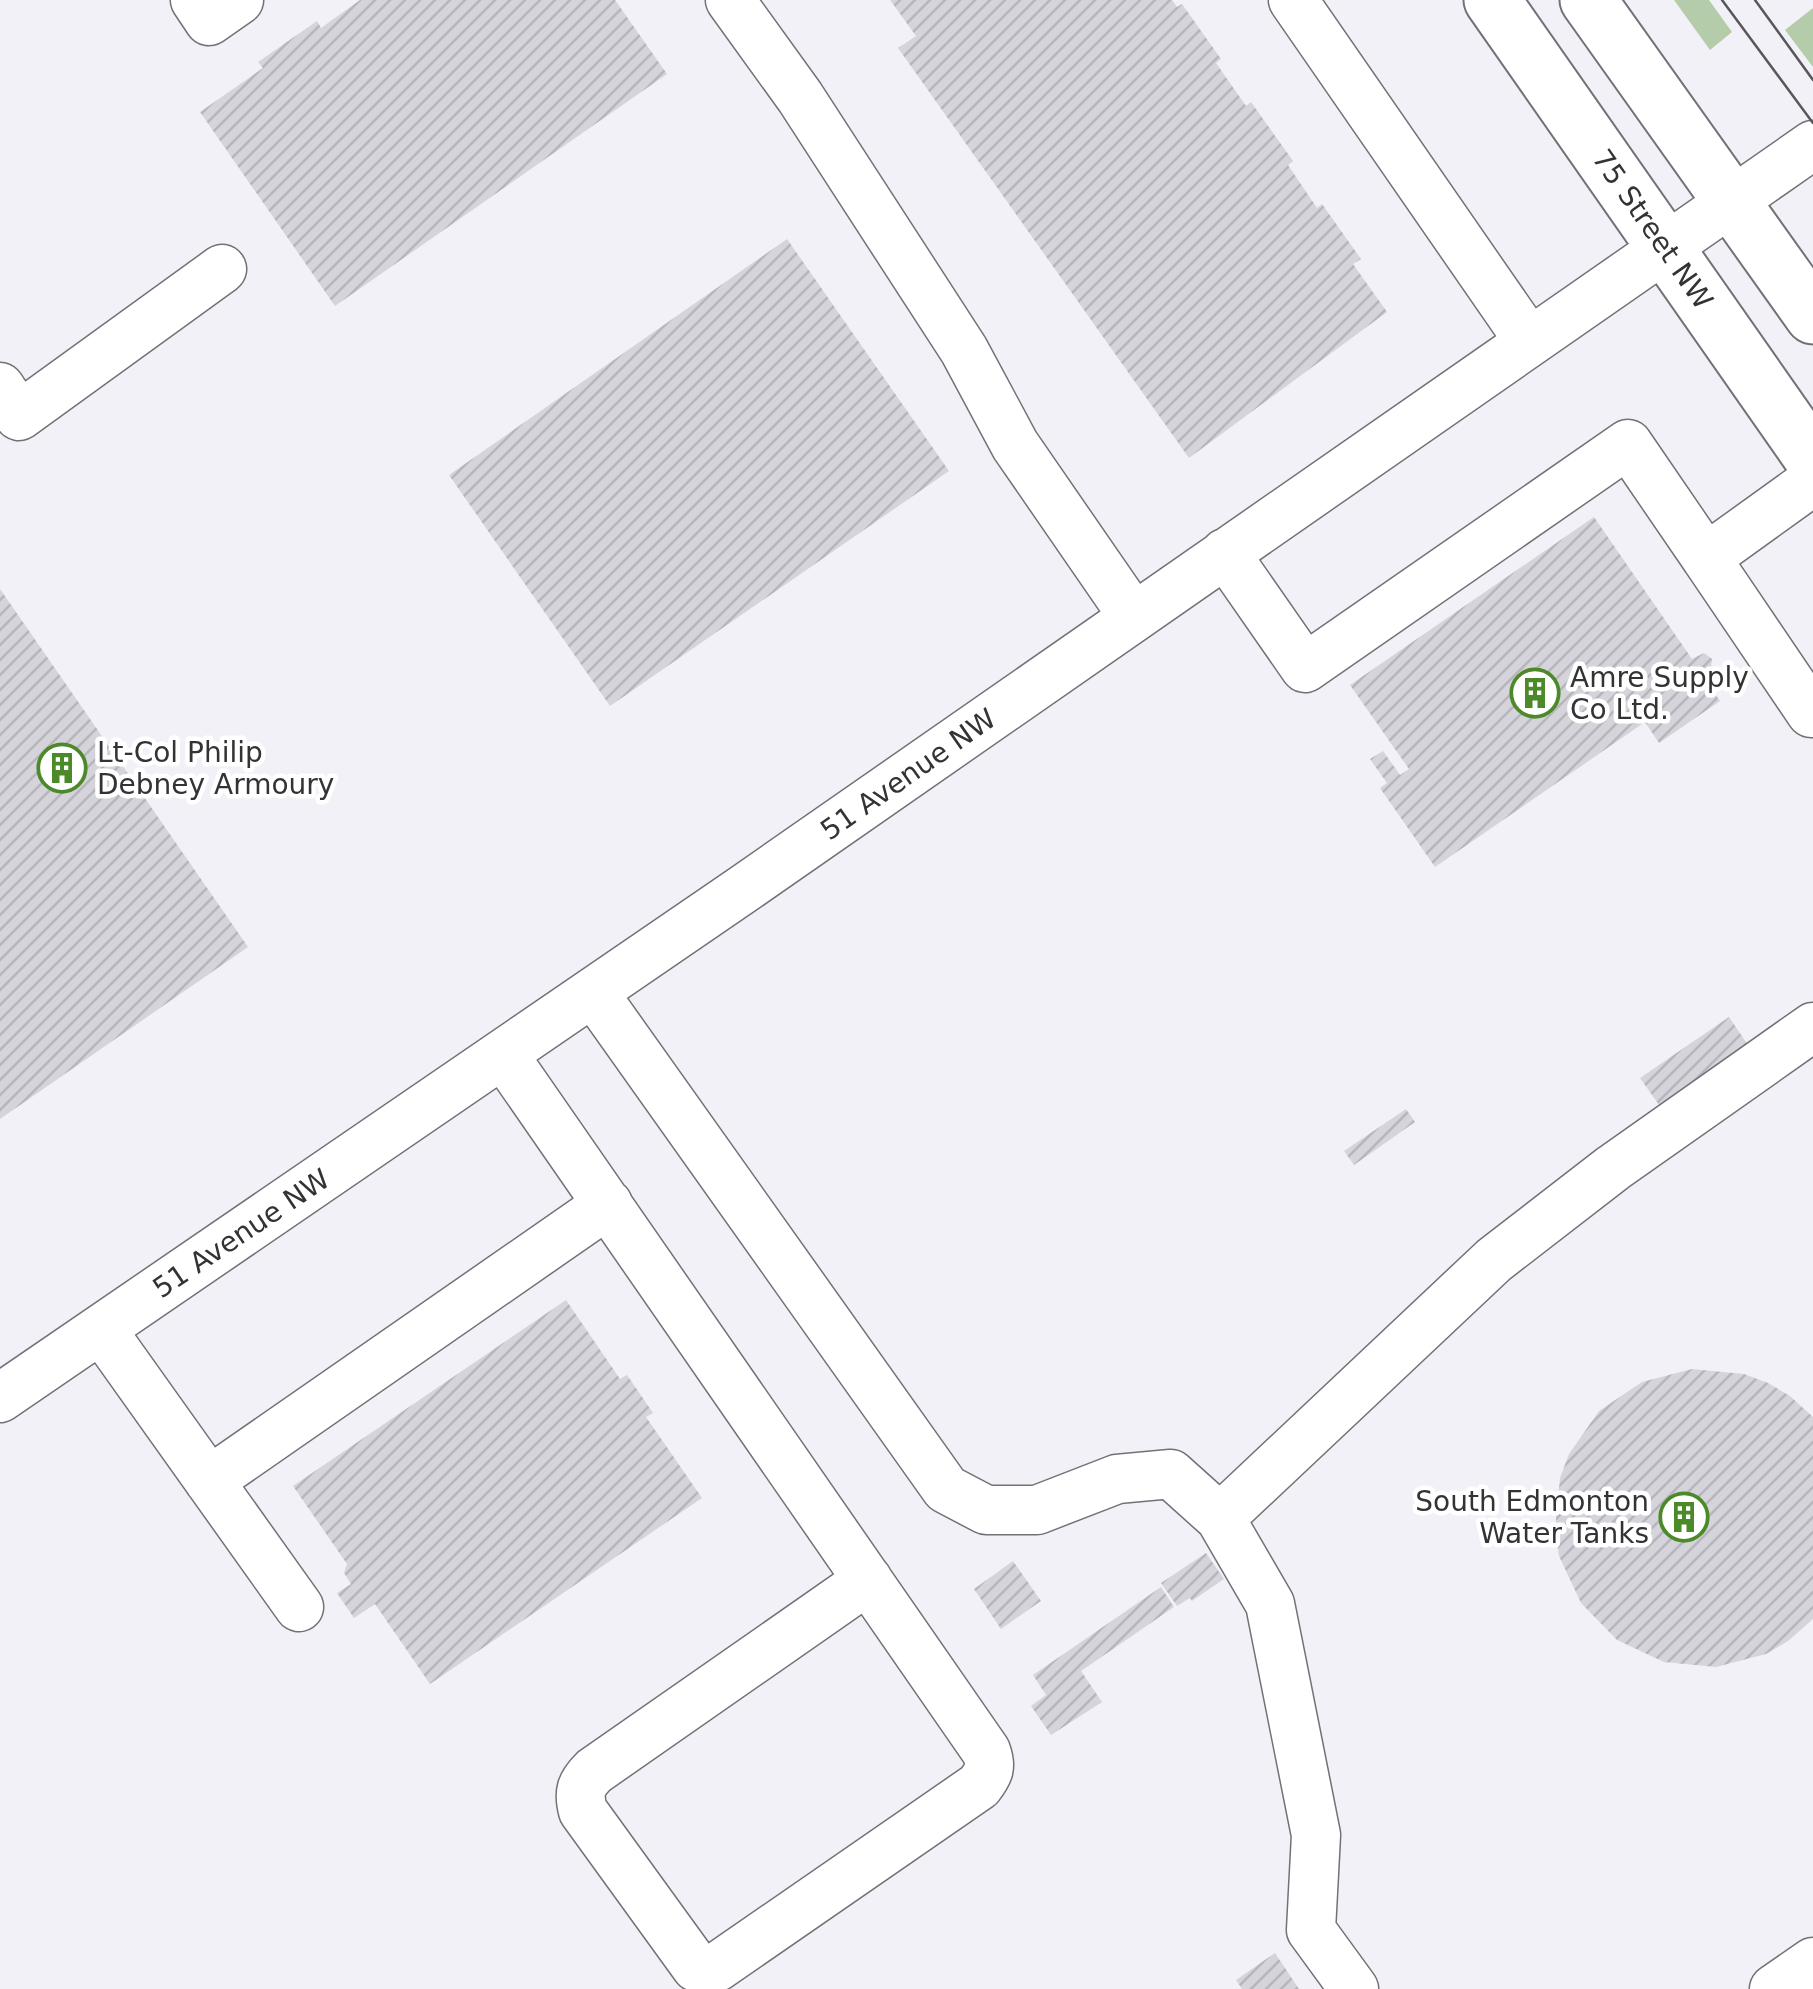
<svg xmlns="http://www.w3.org/2000/svg" width="1813" height="1989" font-family="'DejaVu Sans',sans-serif">
  <style>
    .grass { fill: #b4cca9 }
    .building { fill: url(#building-hatch) }
    .lines { fill: none; stroke-linecap: round; stroke-linejoin: round }
    .minor-casing { stroke: #727177; stroke-width: 51 }
    .major-casing { stroke: #727177; stroke-width: 59 }
    .minor { stroke: #fff; stroke-width: 48 }
    .major { stroke: #fff; stroke-width: 55 }
    .tram { stroke: #58585b; stroke-width: 2.5 }
    .labels { text-anchor: middle; stroke-width: 9; stroke-linejoin: round; paint-order: stroke }
    .street-label { font-size: 28px; fill: #333335; stroke: #fff }
    .poi-label { font-size: 28px; fill: #333335; stroke: #fff; text-anchor: start }
  </style>
  <defs>
    <pattern id="building-hatch" width="6" height="6" patternUnits="userSpaceOnUse" patternTransform="scale(2.5)"><rect width="6" height="6" fill="#d5d4db"/><path d="M-1 1l2-2M0 6l6-6M5 7l2-2" fill="none" stroke="#b7b6bd"/></pattern>
  </defs>
  <rect width="100%" height="100%" fill="#f2f1f7"/>
  <path class="grass" d="M1674 0H1709L1732 32 1710 50Z
    M1813 8V67L1785 30Z"/>
  <path class="building" d="M360 0H615L667 74 335 306 200 112 263 68 258 62 317 21 321 28Z
    M890 0H1172L1177 7 1182 4 1221 59 1216 63 1246 106 1251 102 1293 161 1288 165 1317 208 1322 204 1361 259 1353 264 1387 312 1189 458 898 48 916 36Z
    M787 239 949 471 610 706 449 475Z
    M1594 517 1692 659 1704 653 1712 659 1711 668 1702 675 1720 701 1659 743 1645 722 1435 867 1380 788 1387 783 1370 759 1383 751 1400 775 1409 769 1350 685Z
    M0 589 248 947 0 1119Z
    M1729 1017 1752 1051 1664 1112 1640 1078Z
    M1406 1109 1415 1122 1354 1165 1344 1151Z
    M566 1300 620 1379 627 1375 653 1413 646 1417 702 1498 430 1684 375 1604 354 1618 337 1593 351 1584 344 1573 347 1564 293 1486Z
    M1692 1369 1744 1374 1768 1383 1790 1396 1813 1417V1619L1788 1641 1766 1654 1716 1667 1664 1662 1617 1640 1581 1603 1559 1556 1555 1530 1560 1478 1569 1454 1599 1411 1642 1382Z
    M1206 1553 1224 1579 1192 1601 1190 1598 1177 1606 1161 1583Z
    M1013 1561 1041 1601 1001 1629 974 1589Z
    M1161 1587 1174 1607 1081 1671 1102 1702 1051 1735 1031 1706 1046 1695 1033 1675Z
    M1275 1953 1299 1989H1242L1236 1980Z"/>
  <g class="lines">
    <g class="minor-casing">
      <path id="minor" d="M195 0 209 21 239 0
        M730 0 800 97 964 350 1015 445 1133 616
        M1293 0 1529 341
        M0 387 19 416 222 269
        M1225 553 1305 668 1628 444 1706 558 1813 481
        M1706 558 1811 713
        M593 992 946 1489 986 1510H1037L1117 1479 1171 1474 1220 1518 1270 1604 1316 1835 1311 1930 1354 1989
        M503 1054C664 1287 825 1519 986 1751 992 1767 989 1773 979 1786L717 1967 706 1969 696 1967 583 1811C578 1792 581 1784 594 1771L868 1580
        M101 1329 299 1607
        M0 1398 742 890 1813 145
        M209 1481 608 1204
        M1220 1518 1494 1260 1613 1168 1813 1027
        M1774 1989 1813 1962"/>
    </g>
    <g class="major-casing">
      <path id="major" d="M1492 0 1813 459
        M1588 0 1813 316"/>
    </g>
    <use href="#minor" class="minor"/>
    <use href="#major" class="major"/>
    <path class="tram" d="M1722 0 1813 123
      M1755 0 1813 80"/>
  </g>
  <defs>
    <g id="building-ring" transform="scale(2.5)"><circle r="9.5" fill="#fff" stroke="#4c8929" stroke-width="1.5"/><path d="M-4-6H4V6H1V3H-1V6H-4ZM-2.5-4.3h1.7v1.8h-1.7ZM.8-4.3h1.7v1.8H.8ZM-2.5-1h1.7V.8h-1.7ZM.8-1h1.7V.8H.8Z" fill="#4c8929"/></g>
  </defs>
  <g fill-rule="evenodd">
    <use href="#building-ring" x="1535" y="693"/>
    <use href="#building-ring" x="62" y="768"/>
    <use href="#building-ring" x="1684" y="1517"/>
  </g>
  <g class="labels">
    <g class="street-label">
      <text transform="translate(1653 229) rotate(55)" y="10">75 Street NW</text>
      <text transform="translate(908 774) rotate(-35)" y="10">51 Avenue NW</text>
      <text transform="translate(241 1233) rotate(-34)" y="10">51 Avenue NW</text>
    </g>
    <g class="poi-label">
      <text x="1570" y="687">Amre Supply<tspan x="1570" dy="32">Co Ltd.</tspan></text>
      <text x="97" y="762">Lt-Col Philip<tspan x="97" dy="32">Debney Armoury</tspan></text>
      <text x="1649" y="1511" text-anchor="end">South Edmonton<tspan x="1649" dy="32">Water Tanks</tspan></text>
    </g>
  </g>
</svg>
